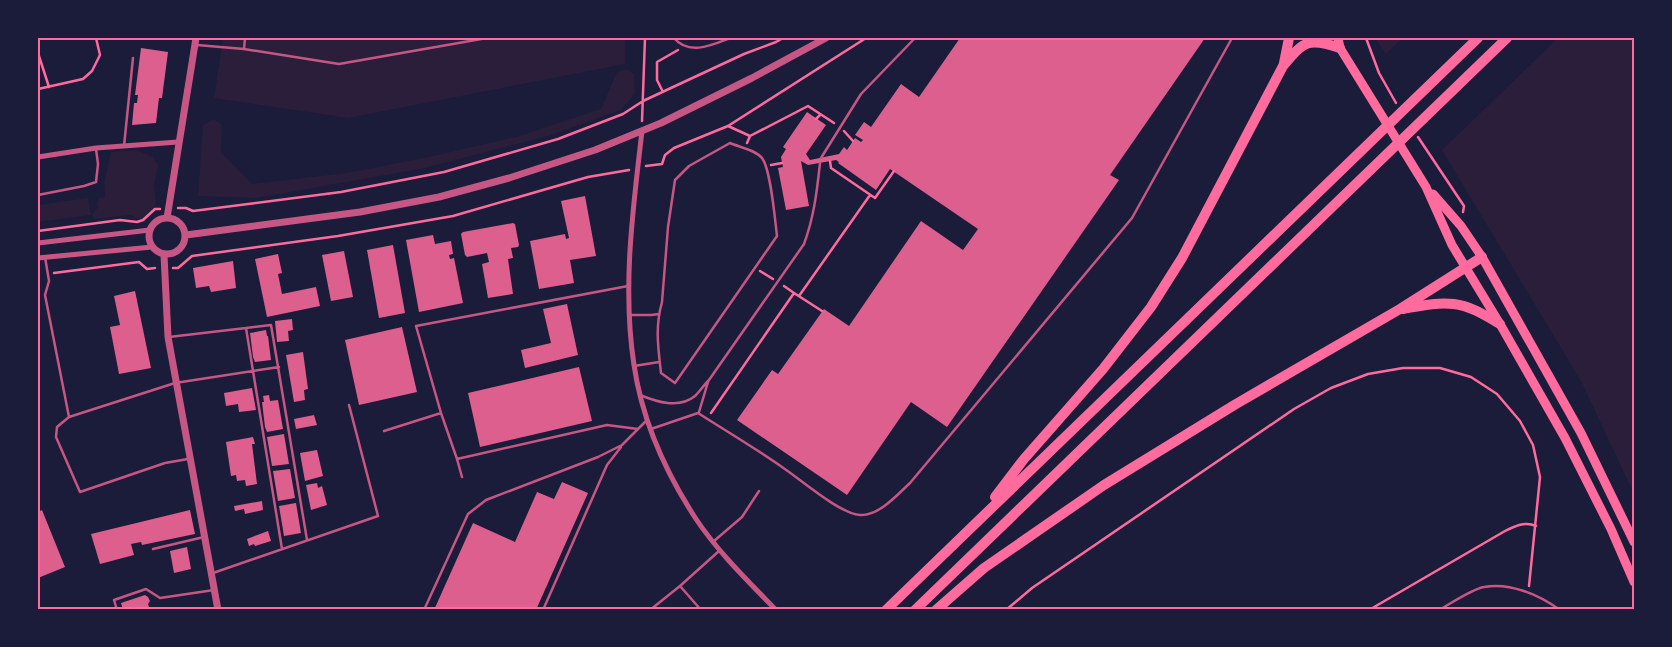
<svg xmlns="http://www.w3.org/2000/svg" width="1672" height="647" font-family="Overpass,sans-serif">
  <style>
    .green { fill: #2a1e3b }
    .building { fill: #dd5f8e }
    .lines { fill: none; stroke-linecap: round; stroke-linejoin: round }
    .path { stroke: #ff6b9d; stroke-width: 2.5 }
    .service { stroke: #c65784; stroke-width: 2.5 }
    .minor { stroke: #c65784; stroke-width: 5 }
    .tertiary { stroke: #c65784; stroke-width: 7 }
    .primary { stroke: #ff6b9d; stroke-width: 9 }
    .motorway { stroke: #ff6b9d; stroke-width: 10 }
    .neatline { fill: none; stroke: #ff6b9d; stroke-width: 2 }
  </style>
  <rect width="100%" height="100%" fill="#1b1b3a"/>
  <path class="green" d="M223 38H625V64L348 118 214 98Z
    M1375 38H1403L1386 54Z
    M1558 38H1634V494L1582 383 1442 150Z
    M626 69 634 74 635 93 621 110 548 136 420 169 256 198 198 196 203 125 214 119 222 125 221 152 252 184 347 173 433 156 516 137 601 109 617 72Z
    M137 150 153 157 158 165 154 185 156 204 153 210 144 218 138 219 131 215 93 219 92 214 98 207 97 203 99 198 105 197 104 183 111 152Z
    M88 198 91 215 38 222V205Z"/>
  <path class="building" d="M960 38H1205L1110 175 1119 180 947 427 911 402 847 495 737 420 772 370 778 374 824 309 849 326 921 221 963 250 978 229 890 169 876 190 838 163 839 162 836 160 808 165 801 161 809 206 786 210 778 168 783 167 781 157 786 149 783 147 807 112 826 125 806 154 810 160 839 154 844 147 847 150 855 138 861 142 863 140 855 135 864 122 871 127 901 84 919 97Z
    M141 48 168 52 162 98H159L156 123 132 125 134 103H137L138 95H135Z
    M585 196 596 256 570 260 574 283 539 289 530 241 565 234 566 239 569 238 561 201Z
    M513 223 515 224 519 245 518 247 511 248 513 258 508 259 513 294 488 298 482 264 489 262 487 253 467 257 465 255 461 234 463 232Z
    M433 235 435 244 451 241 453 254 449 255 450 259 454 258 463 303 419 312 406 240Z
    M393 245 405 313 379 318 367 250Z
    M344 251 353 297 331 301 322 255Z
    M278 254 282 273 278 274 282 294 316 287 320 306 267 317 255 259Z
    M233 261 236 288 211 292 209 286 196 288 193 268Z
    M135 291 151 368 119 374 110 327 120 325 114 296Z
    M567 304 578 355 525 368 521 350 551 343 543 309Z
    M292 319 293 330 288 331 289 341 277 342 275 321Z
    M402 327 417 392 359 405 345 340Z
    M266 330 267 336H268L271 360 255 362 253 357 250 333Z
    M303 352 308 389 304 390 305 400 294 402 286 355Z
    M579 367 592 421 480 447 468 393Z
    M252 388 256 410 239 412 238 404 226 406 224 393Z
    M269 395 270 401 278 400 283 429 267 432 265 427 262 402H264L263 396Z
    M314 415 317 425 296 429 294 419Z
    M284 434 289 464 272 466 267 437Z
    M253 437 255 444H252L257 484 246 486 245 480 237 481 236 475 231 476 226 442Z
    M317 450 323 476 305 481 300 453Z
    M290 469 295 498 278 501 273 471Z
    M562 482 588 493 536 610H434L473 523 515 542 537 492 554 499Z
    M317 483 318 488 322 486 327 505 311 510 306 485Z
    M262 501 263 510 245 514 244 509 235 511 234 506Z
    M296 503 301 533 284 536 279 506Z
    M42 510 65 567 38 578V512Z
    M190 510 195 534 142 545 141 542 131 544 134 555 100 564 91 534Z
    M268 531 271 541 255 546 254 544 249 546 247 539Z
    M187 547 191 569 174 573 170 551Z
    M145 595 148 597 150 601 148 604 150 610H123L121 603Z"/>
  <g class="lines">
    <path class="path" d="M1366 38 1379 73 1396 103
      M38 53 49 87
      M38 89 83 79 92 71 100 55 96 38
      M663 92 657 80V62L678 50
      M816 119 820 115
      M642 121 645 38
      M728 126 750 136 747 143
      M844 131 853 141
      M750 136 808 106 834 123
      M1418 137 1464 206 1463 212
      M830 161 831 168 875 198 894 171
      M771 165 782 163
      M646 166 662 164 665 155 674 148 728 126 866 38
      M178 208H186L193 211 341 192 444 172 558 139 623 114 643 101 744 54 776 42 783 38
      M38 231 120 220 137 222 143 220 155 209H160
      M173 268H178L192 256 338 236 453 216 588 177 629 170
      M760 271 773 279
      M54 273 139 262 147 269 155 268
      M794 293 822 311
      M799 296 870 195
      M711 413 794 293 784 286
      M1006 610 1032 588 1294 409 1331 388 1368 374 1403 368H1440L1471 377 1497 394 1520 421 1533 445 1540 477 1529 586
      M1369 610 1505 531C1515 526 1525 521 1536 526"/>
    <path class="service" d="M674 38C689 56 712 45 730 38
      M197 45 244 49 339 64 487 38
      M244 49 245 38
      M730 143C739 147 756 150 762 158 771 170 775 221 777 236L675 383 661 373C658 347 655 327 662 302L668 227 675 180 689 166Z
      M124 146 133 58
      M821 158 861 94 915 38
      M38 195 84 186 96 182 98 164 96 149
      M45 257 49 281 45 295 69 417
      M628 286 416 326 441 413 457 459 607 425 638 429
      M630 315H651L659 314
      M246 328 271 325 307 540
      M169 337 246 328 282 549
      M634 366 659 362
      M640 395C657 402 679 409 695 396 700 391 704 385 709 380L804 244C814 217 817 191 820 163
      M699 412 708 382
      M651 429 698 413C726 431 755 448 782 467 800 479 840 514 860 515 879 516 897 495 910 483L1132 218 1232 38
      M384 431 441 413
      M188 459 165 463 80 492 56 437 57 427 69 417 175 383 279 367
      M457 459 462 477
      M714 541 742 517 759 491
      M153 549 204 537
      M213 573 378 516 349 405
      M117 610 114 600 146 589 160 598 214 590
      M424 610 468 514 486 500 598 457 622 445 646 421
      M543 610 607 465 621 447
      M650 610 680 586
      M701 610 680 586 719 551
      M1439 610C1450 604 1472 589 1484 587 1510 582 1539 595 1560 610"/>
    <path class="minor" d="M642 131C633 209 622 287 634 365 642 420 666 473 696 519 718 552 748 581 776 610
      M38 157 96 148 178 142
      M38 243 150 230
      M38 258 152 247"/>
    <path class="tertiary" d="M149 236a18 18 0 1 1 36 0a18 18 0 1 1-36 0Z
      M167 218 196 38
      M186 235 360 212 439 197 509 178 595 150 661 123 752 78 826 38
      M164 255 168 337 218 610"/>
    <path class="primary" d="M1338 38 1340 48 1426 187 1452 245 1500 324 1565 438 1611 529 1634 582
      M1433 194 1461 226 1482 257 1581 433 1634 542"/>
    <path class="motorway" d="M1284 63 1289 38
      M1403 309C1420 306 1437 302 1454 304 1471 306 1486 316 1500 324
      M995 497 1024 459 1103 369 1151 307 1182 258 1283 66C1304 41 1308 37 1340 48
      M886 610 1478 38
      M915 610 1507 38
      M936 610 984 568 1104 485 1236 404 1400 309 1482 257"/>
  </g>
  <rect width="1672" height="647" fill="none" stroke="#1b1b3a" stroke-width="78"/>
  <rect x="39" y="39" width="1594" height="569" class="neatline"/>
</svg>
